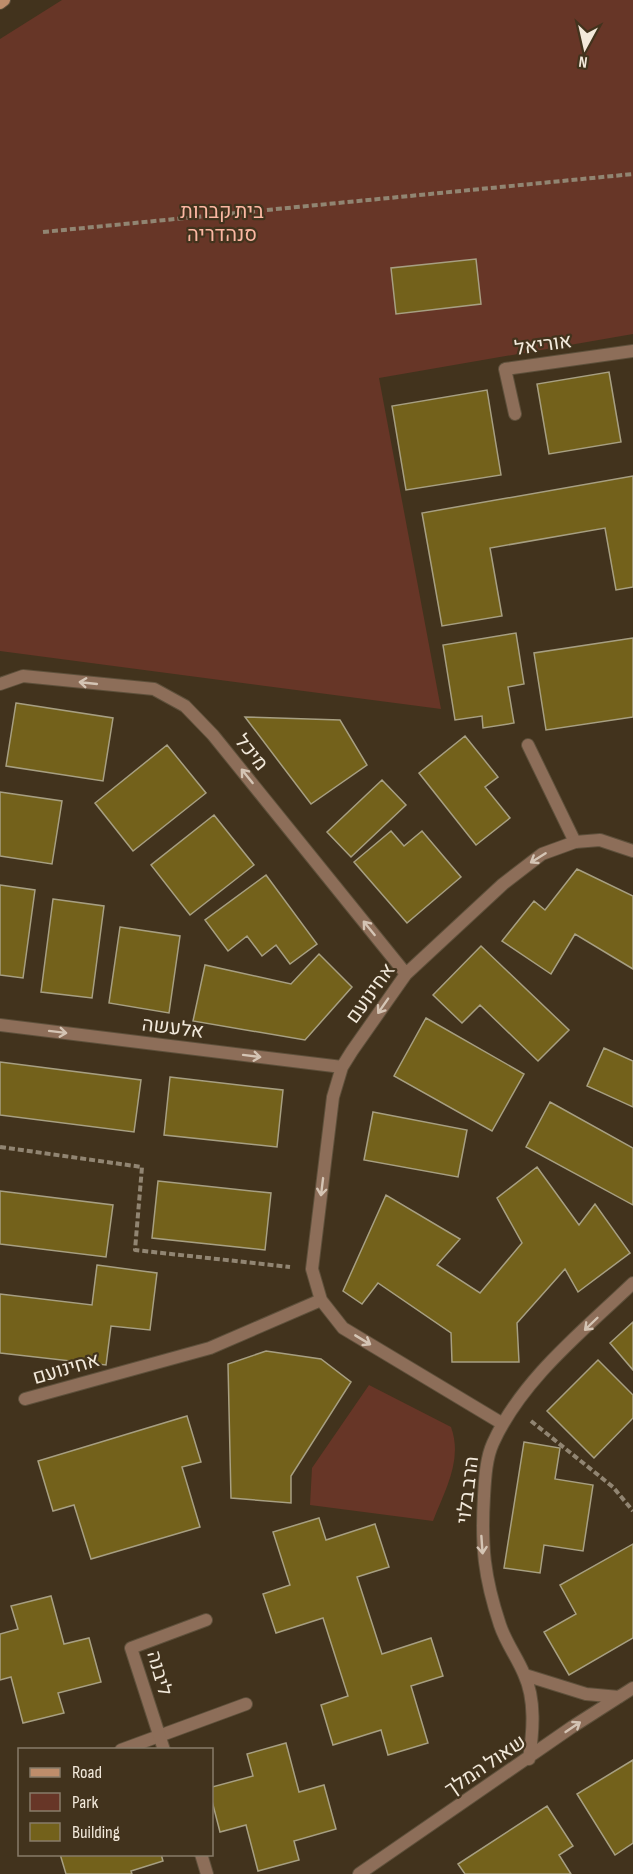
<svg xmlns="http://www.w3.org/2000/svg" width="633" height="1874" font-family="'Sofia Sans Condensed',Heebo,sans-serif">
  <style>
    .green { fill: #673627 }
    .building { fill: #73611b; stroke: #a79f82; stroke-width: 1.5 }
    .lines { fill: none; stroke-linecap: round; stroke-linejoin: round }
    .lane-casing { stroke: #5e503b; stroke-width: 14 }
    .street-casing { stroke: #5e503b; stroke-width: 14 }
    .secondary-casing { stroke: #5e503b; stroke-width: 14 }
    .path { stroke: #918572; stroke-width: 4; stroke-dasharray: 6 3; stroke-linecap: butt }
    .lane { stroke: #8d6e59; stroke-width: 12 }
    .street { stroke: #8d6e59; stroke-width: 12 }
    .secondary { stroke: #be8d6b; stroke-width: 12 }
    .oneway { stroke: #d4c4b4 }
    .labels { text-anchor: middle; stroke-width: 4.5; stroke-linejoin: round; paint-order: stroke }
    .park-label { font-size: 20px; fill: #fbb7a2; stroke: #42331d }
    .street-label { font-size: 20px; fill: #f2e9db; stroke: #42331d }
  </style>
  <rect width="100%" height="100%" fill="#42331d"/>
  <path class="green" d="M62 0H633V334L379 378 441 709 0 651V39Z
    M369 1385 451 1427C463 1460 445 1490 433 1521L310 1505 312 1468Z"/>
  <path class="building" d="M476 259 481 304 396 314 391 268Z
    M609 372 621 442 549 454 537 384Z
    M487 390 501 475 406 490 392 406Z
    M633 476V587L616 590 605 528 490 548 502 616 442 626 422 513Z
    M516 633 524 684 508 687 514 723 483 728 482 716 455 720 443 645Z
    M633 638V717L546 730 534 653Z
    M16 703 113 718 103 781 6 766Z
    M245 717 340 720 367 765 311 804Z
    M465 736 498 777 485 787 510 818 476 845 419 773Z
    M167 745 206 793 133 851 95 803Z
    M382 780 406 805 351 857 327 832Z
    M0 792 62 801 52 864 0 856Z
    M214 815 254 865 190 915 151 865Z
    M391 831 404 846 422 831 461 877 407 923 354 862Z
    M577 869 633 896V969L575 934 551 974 502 941 534 901 545 910Z
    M266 875 317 944 290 964 276 945 262 956 247 936 228 951 205 920Z
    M0 885 35 890 23 978 0 975Z
    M53 899 104 906 92 998 41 992Z
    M120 927 180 936 169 1013 109 1003Z
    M481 946 569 1030 538 1061 480 1005 462 1023 433 995Z
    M319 954 352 987 305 1040 193 1021 205 965 291 984Z
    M426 1018 524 1074 492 1131 394 1076Z
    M604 1048 633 1061V1107L587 1086Z
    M0 1062 141 1080 134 1132 0 1115Z
    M170 1077 283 1090 277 1147 164 1135Z
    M550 1102 633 1148V1205L526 1147Z
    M373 1112 467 1130 458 1177 364 1160Z
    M537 1167 579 1225 595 1204 630 1253 578 1292 565 1269 517 1323 519 1362H452L451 1333 378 1283 362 1304 343 1291 386 1195 460 1239 437 1265 480 1293 522 1243 497 1198Z
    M158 1181 271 1193 265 1250 152 1238Z
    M0 1191 113 1205 106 1257 0 1244Z
    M97 1265 157 1273 150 1330 111 1326 106 1365 0 1353V1294L92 1305Z
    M633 1322V1370L610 1343Z
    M266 1351 321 1359 351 1382 291 1476V1503L231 1498 228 1364Z
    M598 1360 633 1395V1418L594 1458 547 1411Z
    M187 1416 201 1462 182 1467 200 1527 91 1559 74 1505 53 1511 38 1461Z
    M524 1442 560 1448 555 1479 593 1485 583 1551 544 1545 540 1573 504 1568Z
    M319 1518 326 1540 375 1524 389 1567 357 1577 382 1654 431 1638 443 1676 411 1686 428 1743 388 1755 381 1730 333 1745 321 1705 348 1696 323 1618 276 1633 263 1594 290 1585 273 1532Z
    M633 1544V1638L569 1675 544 1632 576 1614 560 1585Z
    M51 1596 64 1644 89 1638 101 1682 58 1693 64 1713 23 1723 11 1677 0 1680V1634L18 1629 11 1606Z
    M286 1743 299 1792 324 1785 336 1829 294 1841 299 1860 258 1871 246 1825 220 1832 212 1801V1787L253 1776 247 1754Z
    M633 1760V1843L615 1855 577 1794Z
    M547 1806 573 1846 559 1855 571 1874H465L458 1864Z
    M60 1854H161L163 1861 131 1871 132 1874H66Z"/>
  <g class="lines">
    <g class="lane-casing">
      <path id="lane" d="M528 745 575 842
        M121 1750 246 1704"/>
    </g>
    <g class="street-casing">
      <path id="street" d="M515 414 505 369 633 351
        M0 684 23 676 154 689 185 706 213 735 406 974
        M0 1025 342 1067
        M25 1399 210 1348 321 1300
        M503 1424 343 1328 321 1300 312 1269 333 1097 342 1067 352 1051 406 974 503 884 542 854 575 842 600 840 633 851
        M525 1675 586 1694 619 1697
        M164 1750 131 1648 206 1620
        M529 1759C533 1732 536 1700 524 1674 517 1657 506 1643 500 1625 484 1577 481 1546 484 1496 485 1479 486 1458 493 1443 522 1379 583 1331 633 1283
        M201 1854 207 1874
        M359 1874 572 1727 633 1688"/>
    </g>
    <g class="secondary-casing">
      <path id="secondary" d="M0 3 4 0"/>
    </g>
    <path class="path" d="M43 232 633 174
      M0 1147 142 1167 135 1250 290 1267
      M531 1421 613 1487 633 1511"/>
    <use href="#lane" class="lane"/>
    <use href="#street" class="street"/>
    <use href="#secondary" class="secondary"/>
  </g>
  <defs><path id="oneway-shaft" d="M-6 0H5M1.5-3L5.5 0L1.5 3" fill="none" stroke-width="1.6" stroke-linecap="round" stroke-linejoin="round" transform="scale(1.5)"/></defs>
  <g class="oneway">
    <use href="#oneway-shaft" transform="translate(88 683) rotate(-174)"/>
    <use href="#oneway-shaft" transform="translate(247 776) rotate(-129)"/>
    <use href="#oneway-shaft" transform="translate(538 858) rotate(148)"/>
    <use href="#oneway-shaft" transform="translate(369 928) rotate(-129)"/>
    <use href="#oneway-shaft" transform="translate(383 1006) rotate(125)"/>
    <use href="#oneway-shaft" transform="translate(58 1032) rotate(7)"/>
    <use href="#oneway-shaft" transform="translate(252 1056) rotate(7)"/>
    <use href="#oneway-shaft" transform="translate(322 1187) rotate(97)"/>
    <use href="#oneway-shaft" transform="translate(591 1324) rotate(136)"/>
    <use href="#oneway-shaft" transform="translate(363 1340) rotate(31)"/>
    <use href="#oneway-shaft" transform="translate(482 1545) rotate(86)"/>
    <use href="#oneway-shaft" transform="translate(573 1727) rotate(-34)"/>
  </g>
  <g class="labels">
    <g class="park-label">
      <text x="222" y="218">בית קברות<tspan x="222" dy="23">סנהדריה</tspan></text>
    </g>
    <g class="street-label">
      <text transform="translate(543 344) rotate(-8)" y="7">אוריאל</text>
      <text transform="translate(252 752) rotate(51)" y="7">מיכל</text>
      <text transform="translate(370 993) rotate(-54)" y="7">אחינועם</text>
      <text transform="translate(173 1027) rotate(7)" y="7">אלעשה</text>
      <text transform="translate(66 1368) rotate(-16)" y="7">אחינועם</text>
      <text transform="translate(467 1490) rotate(-83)" y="7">הרב בלוי</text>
      <text transform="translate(160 1673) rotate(74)" y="7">ליבנה</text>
      <text transform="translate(485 1765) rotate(-34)" y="7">שאול המלך</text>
    </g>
  </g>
  <rect x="18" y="1748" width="195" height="108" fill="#42331d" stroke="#887c69" stroke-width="1.5"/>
  <rect x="30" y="1768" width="30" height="9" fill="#be8d6b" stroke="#887c69" stroke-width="1.5"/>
  <text x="72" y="1778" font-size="18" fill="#f2e9db">Road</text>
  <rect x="30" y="1793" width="30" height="18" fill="#673627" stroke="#887c69" stroke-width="1.5"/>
  <text x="72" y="1808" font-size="18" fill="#f2e9db">Park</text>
  <rect x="30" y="1823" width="30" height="18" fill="#73611b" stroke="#887c69" stroke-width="1.5"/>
  <text x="72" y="1838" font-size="18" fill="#f2e9db">Building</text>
  <g transform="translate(585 48) rotate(188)" stroke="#42331d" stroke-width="4.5" paint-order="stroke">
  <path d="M0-4.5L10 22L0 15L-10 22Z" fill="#f2e9db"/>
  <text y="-9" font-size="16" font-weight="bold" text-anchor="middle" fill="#f2e9db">N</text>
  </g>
</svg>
